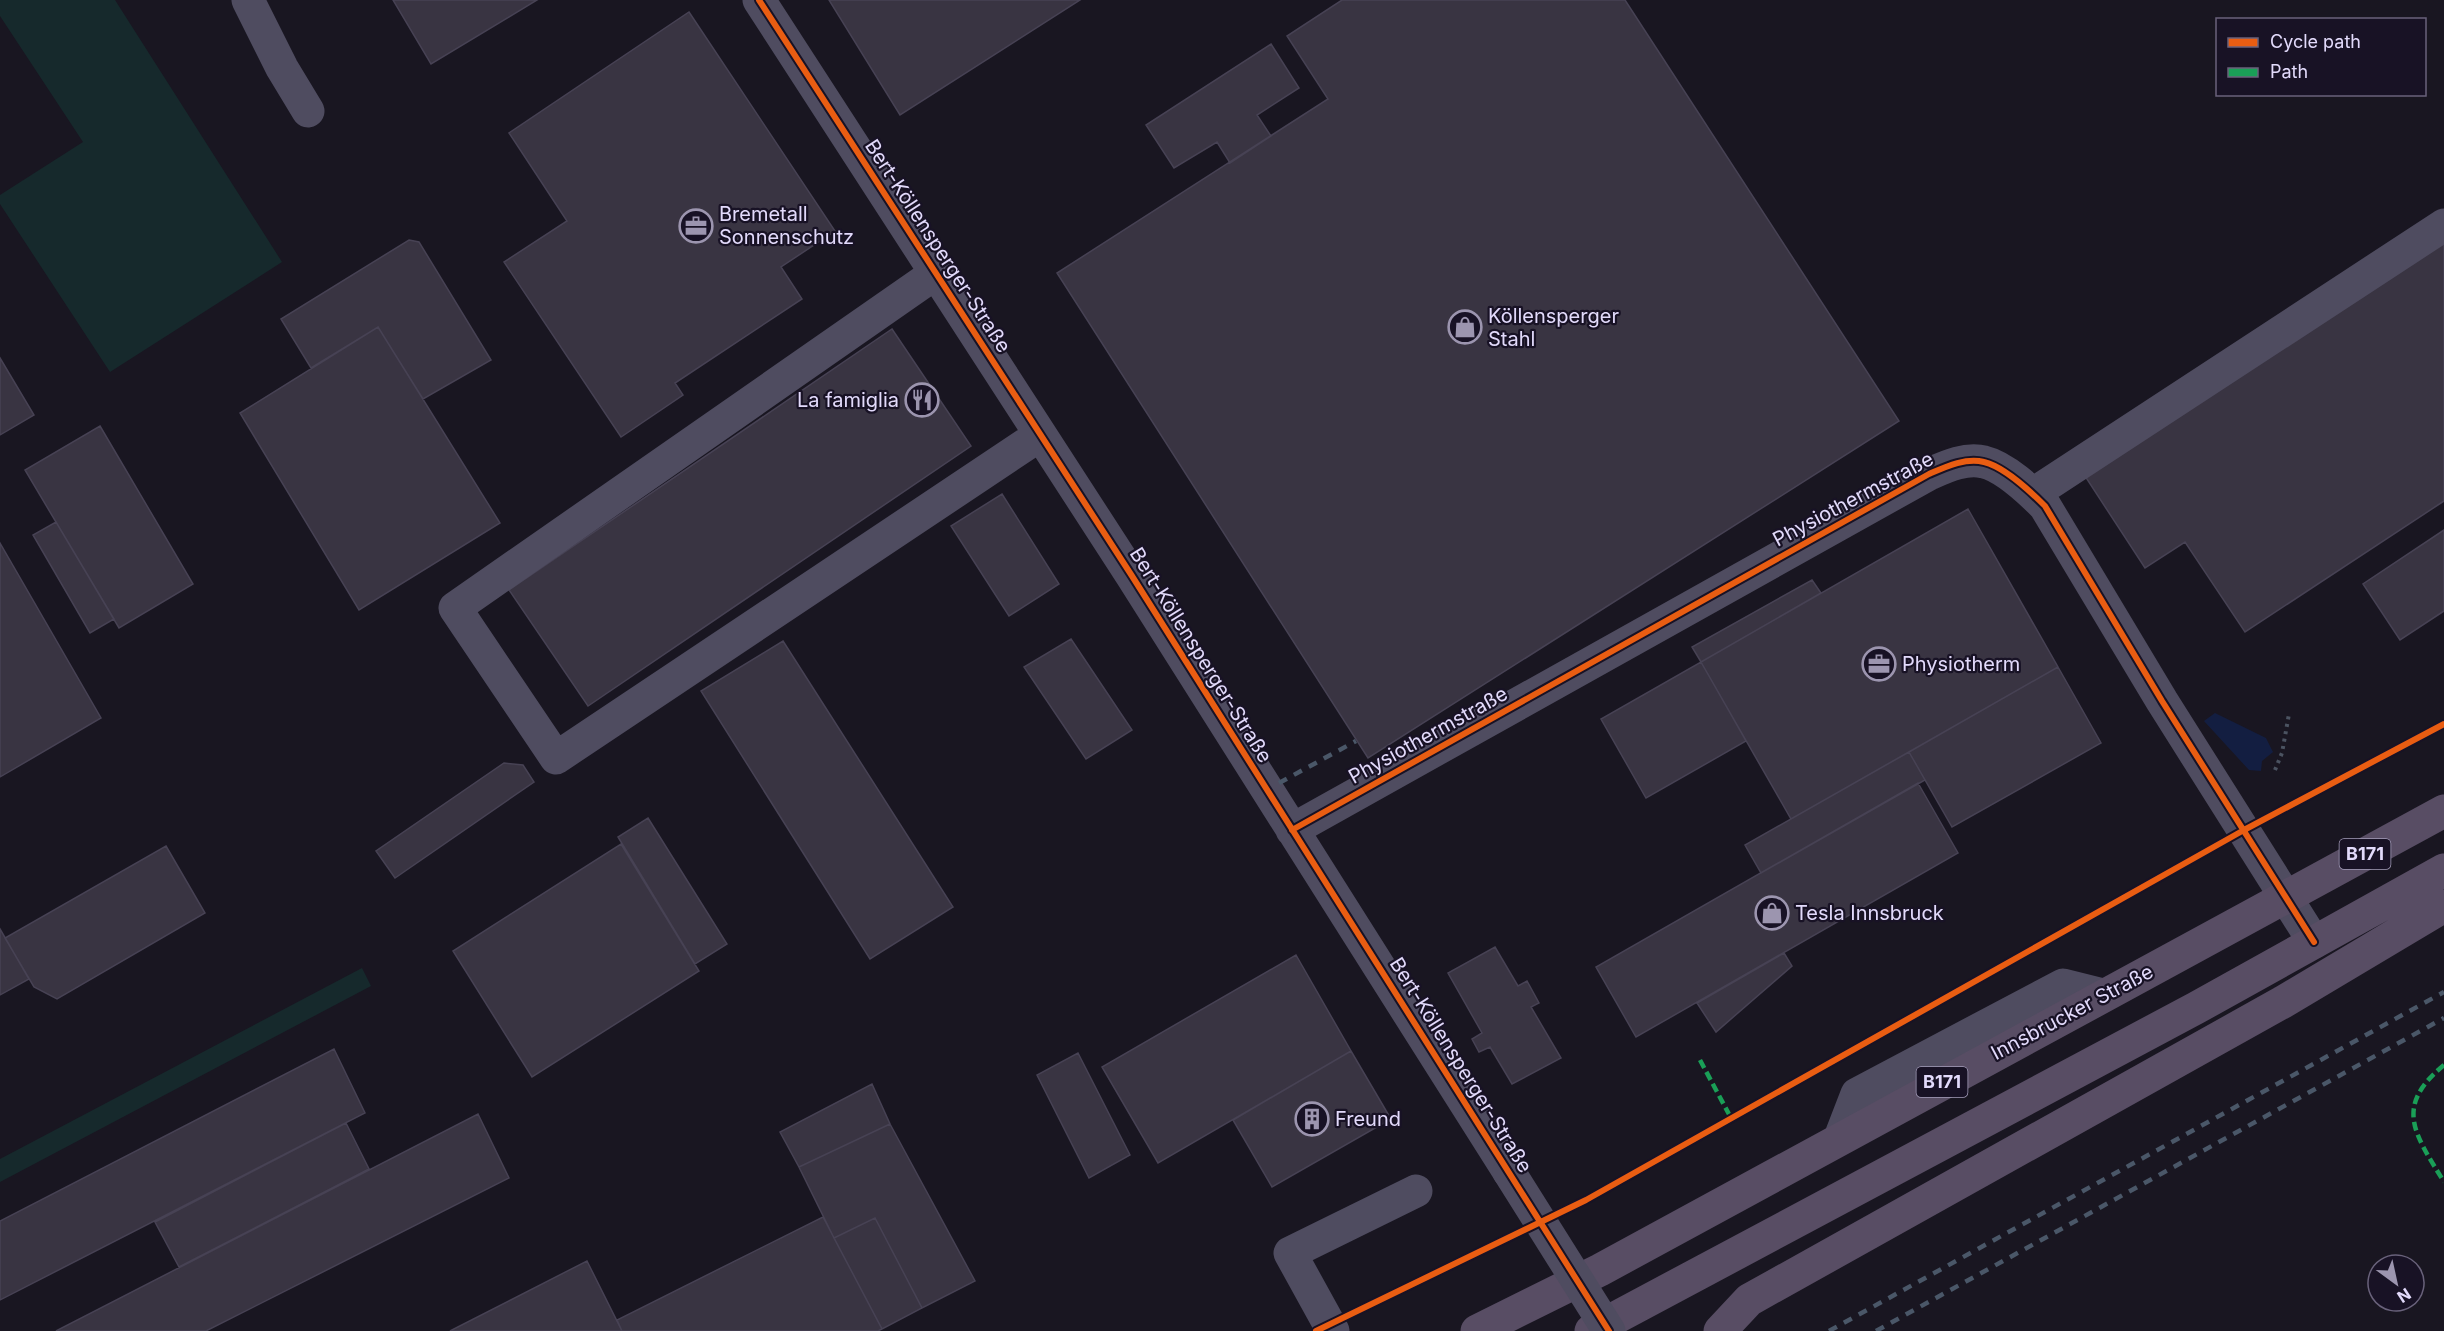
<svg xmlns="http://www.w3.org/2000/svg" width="2444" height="1331" font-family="Inter,sans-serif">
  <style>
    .green { fill: #16292c }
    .water { fill: #131e41 }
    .building { fill: #393442; stroke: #474254; stroke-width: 1.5 }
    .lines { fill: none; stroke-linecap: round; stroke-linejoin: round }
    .path { stroke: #4b5361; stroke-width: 4; stroke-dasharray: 3 4.5; stroke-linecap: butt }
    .minor { stroke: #4f4c60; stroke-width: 33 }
    .major { stroke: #584d64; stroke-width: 33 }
    .rail { stroke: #4a5768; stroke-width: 4.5; stroke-dasharray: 9 8; stroke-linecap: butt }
    .minor-bridge { stroke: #4f4c60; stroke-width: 33 }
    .quiet { stroke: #1a9f57; stroke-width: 4.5; stroke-dasharray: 9 4.5; stroke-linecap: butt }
    .cycleway-casing { stroke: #181225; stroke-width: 10 }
    .cycleway { stroke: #e95d12; stroke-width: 6 }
    .labels { text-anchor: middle; stroke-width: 4.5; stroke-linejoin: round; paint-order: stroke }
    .shield { fill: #181225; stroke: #a59ebb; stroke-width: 1.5 }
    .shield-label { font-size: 18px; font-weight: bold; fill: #e2dafb }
    .poi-label { font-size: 20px; fill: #e2dafb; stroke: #181225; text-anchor: start }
    .street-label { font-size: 20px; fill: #e2dafb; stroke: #181225 }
  </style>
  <rect width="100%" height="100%" fill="#191621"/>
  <path class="green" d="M0 0H115L282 262 110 372 0 204V195L83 142 0 16Z
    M362 968 371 986 0 1182V1159Z"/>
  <path class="water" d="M2215 713 2266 738 2273 752 2262 761 2261 771 2249 770 2204 721Z"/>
  <path class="building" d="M393 0H537L431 64Z
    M829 0H1080L900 115Z
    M1342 0H1625L1899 421 1368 758 1057 273 1328 99 1287 36Z
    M689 12 835 231 781 267 802 299 675 383 683 395 621 437 504 262 567 221 509 133Z
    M1271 44 1299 88 1257 115 1271 136 1230 163 1217 142 1174 168 1146 125Z
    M2444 236V501L2245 632 2185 542 2145 568 2083 473Z
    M409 240 419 242 491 360 423 399 378 327 311 368 281 319Z
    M378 327 500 523 359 610 240 413Z
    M892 329 971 446 588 706 509 590Z
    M0 358 34 415 0 435Z
    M100 426 193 584 119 628 25 470Z
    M1002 494 1059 584 1009 616 951 526Z
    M1968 509 2058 667 1791 819 1701 662Z
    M56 522 114 619 90 633 33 535Z
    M2444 530V611L2400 640 2363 584Z
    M0 543 101 718 0 777Z
    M1812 580 1821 593 1701 662 1692 647Z
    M1071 639 1132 730 1086 759 1024 667Z
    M783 641 953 907 870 959 701 691Z
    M1701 662 1746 741 1646 798 1601 719Z
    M2058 667 2101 743 1952 827 1909 752Z
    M1909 752 1925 780 1761 873 1745 845Z
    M504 763 523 765 534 782 395 878 376 851Z
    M1918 783 1958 853 1636 1037 1596 967Z
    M648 818 727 944 695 964 618 837Z
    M621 844 699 971 532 1077 453 951Z
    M166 846 205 913 57 999 34 987 5 938Z
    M0 929 29 979 0 995Z
    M1495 947 1518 986 1527 981 1539 1003 1531 1007 1561 1058 1512 1084 1490 1047 1479 1052 1472 1039 1482 1033 1448 973Z
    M1784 953 1792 966 1716 1032 1697 1003Z
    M1296 955 1351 1051 1158 1163 1102 1067Z
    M334 1049 365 1113 0 1300V1221Z
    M1351 1051 1391 1119 1272 1187 1233 1120Z
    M1078 1053 1130 1155 1089 1178 1037 1075Z
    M872 1084 890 1124 799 1167 780 1132Z
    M478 1114 509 1178 206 1331H56Z
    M346 1123 369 1169 179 1267 155 1222Z
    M890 1124 975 1281 922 1308 875 1218 834 1238 799 1167Z
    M823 1217 882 1329 878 1331H622L617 1320Z
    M875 1218 922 1308 882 1329 834 1238Z
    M587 1261 622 1331H450Z"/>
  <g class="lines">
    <path class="path" d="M2275 770 2282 753 2289 714"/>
    <path class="minor" d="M248 0 282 68 308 111
      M759 0 1132 576 1509 1172
      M936 273 455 608 556 758 1040 435
      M2033 494 2444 225
      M1292 830 1929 474C1945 467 1966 457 1984 462 2005 467 2030 491 2045 506L2162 701 2314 942
      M1840 1138 1857 1094 2063 985 2103 995
      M1333 1331 1290 1253 1416 1191"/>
    <path class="major" d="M1477 1331 1600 1270 2444 811
      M1591 1331 2196 1008 2444 870
      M1720 1331 1749 1300 2283 1002 2444 906"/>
    <path class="rail" d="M1279 783 1356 741
      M1829 1331 2444 992
      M1876 1331 2444 1018"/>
    <path class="minor-bridge" d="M1509 1172 1609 1331"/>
    <path class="quiet" d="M1700 1060 1731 1118
      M2444 1065C2393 1107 2415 1134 2444 1182"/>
    <g class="cycleway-casing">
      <path id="cycleway" d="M759 0 1132 576 1609 1331
        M1292 830 1929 474C1945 467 1966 457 1984 462 2005 467 2030 491 2045 506L2162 701 2314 942
        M1316 1331 1586 1200 2244 830 2444 724"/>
    </g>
    <use href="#cycleway" class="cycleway"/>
  </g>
  <defs>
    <g id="office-ring" transform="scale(1.725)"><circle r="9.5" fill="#181225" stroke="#9c95af" stroke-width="1.5"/><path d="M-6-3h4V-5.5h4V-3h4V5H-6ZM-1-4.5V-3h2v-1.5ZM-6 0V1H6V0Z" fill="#9c95af"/></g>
    <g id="shop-ring" transform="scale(1.725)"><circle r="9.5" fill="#181225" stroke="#9c95af" stroke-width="1.5"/><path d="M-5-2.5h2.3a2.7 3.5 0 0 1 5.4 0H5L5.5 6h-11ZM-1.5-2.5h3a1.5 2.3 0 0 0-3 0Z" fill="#9c95af"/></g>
    <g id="restaurant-ring" transform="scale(1.725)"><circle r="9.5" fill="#181225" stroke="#9c95af" stroke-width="1.5"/><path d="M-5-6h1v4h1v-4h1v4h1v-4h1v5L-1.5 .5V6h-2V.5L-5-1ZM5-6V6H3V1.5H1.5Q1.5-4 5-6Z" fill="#9c95af"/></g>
    <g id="building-ring" transform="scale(1.725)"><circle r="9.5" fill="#181225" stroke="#9c95af" stroke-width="1.5"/><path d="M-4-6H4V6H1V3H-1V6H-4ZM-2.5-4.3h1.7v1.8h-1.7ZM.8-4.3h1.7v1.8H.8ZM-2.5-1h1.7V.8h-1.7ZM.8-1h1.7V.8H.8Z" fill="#9c95af"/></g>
  </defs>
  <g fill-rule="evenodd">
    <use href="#office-ring" x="696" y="226"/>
    <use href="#shop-ring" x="1465" y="327"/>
    <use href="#restaurant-ring" x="922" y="400"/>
    <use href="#office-ring" x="1879" y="664"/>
    <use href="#shop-ring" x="1772" y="913"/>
    <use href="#building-ring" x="1312" y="1119"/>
  </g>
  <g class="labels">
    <g class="shield">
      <rect x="2339.5" y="839" width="51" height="30" rx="4.5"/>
      <rect x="1916.5" y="1067" width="51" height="30" rx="4.5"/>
    </g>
    <g class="shield-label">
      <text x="2365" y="860">B171</text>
      <text x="1942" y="1088">B171</text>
    </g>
    <g class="poi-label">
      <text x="719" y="221">Bremetall<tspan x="719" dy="23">Sonnenschutz</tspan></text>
      <text x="1488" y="323">Köllensperger<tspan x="1488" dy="23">Stahl</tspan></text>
      <text x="899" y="407" text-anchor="end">La famiglia</text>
      <text x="1902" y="671">Physiotherm</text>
      <text x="1795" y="920">Tesla Innsbruck</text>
      <text x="1335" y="1126">Freund</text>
    </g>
    <g class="street-label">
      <text transform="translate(938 246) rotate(57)" y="7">Bert-Köllensperger-Straße</text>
      <text transform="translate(1853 499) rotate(-28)" y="7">Physiothermstraße</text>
      <text transform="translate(1201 655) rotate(58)" y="7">Bert-Köllensperger-Straße</text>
      <text transform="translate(1428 735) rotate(-29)" y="7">Physiothermstraße</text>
      <text transform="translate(2072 1012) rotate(-28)" y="7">Innsbrucker Straße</text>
      <text transform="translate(1461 1065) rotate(58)" y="7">Bert-Köllensperger-Straße</text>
    </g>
  </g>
  <rect x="2216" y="18" width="210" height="78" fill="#181225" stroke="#69627b" stroke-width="1.5"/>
  <rect x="2228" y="38" width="30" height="9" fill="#e95d12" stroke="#69627b" stroke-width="1.5"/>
  <text x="2270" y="48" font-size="18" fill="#e2dafb">Cycle path</text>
  <rect x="2228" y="68" width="30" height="9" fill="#1a9f57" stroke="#69627b" stroke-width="1.5"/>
  <text x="2270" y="78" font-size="18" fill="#e2dafb">Path</text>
  <g transform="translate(2396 1283) rotate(147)"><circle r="28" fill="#181225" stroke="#69627b" stroke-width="1.5"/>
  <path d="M0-4.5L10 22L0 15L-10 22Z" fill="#9c95af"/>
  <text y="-9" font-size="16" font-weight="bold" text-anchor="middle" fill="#e2dafb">N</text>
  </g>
</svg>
